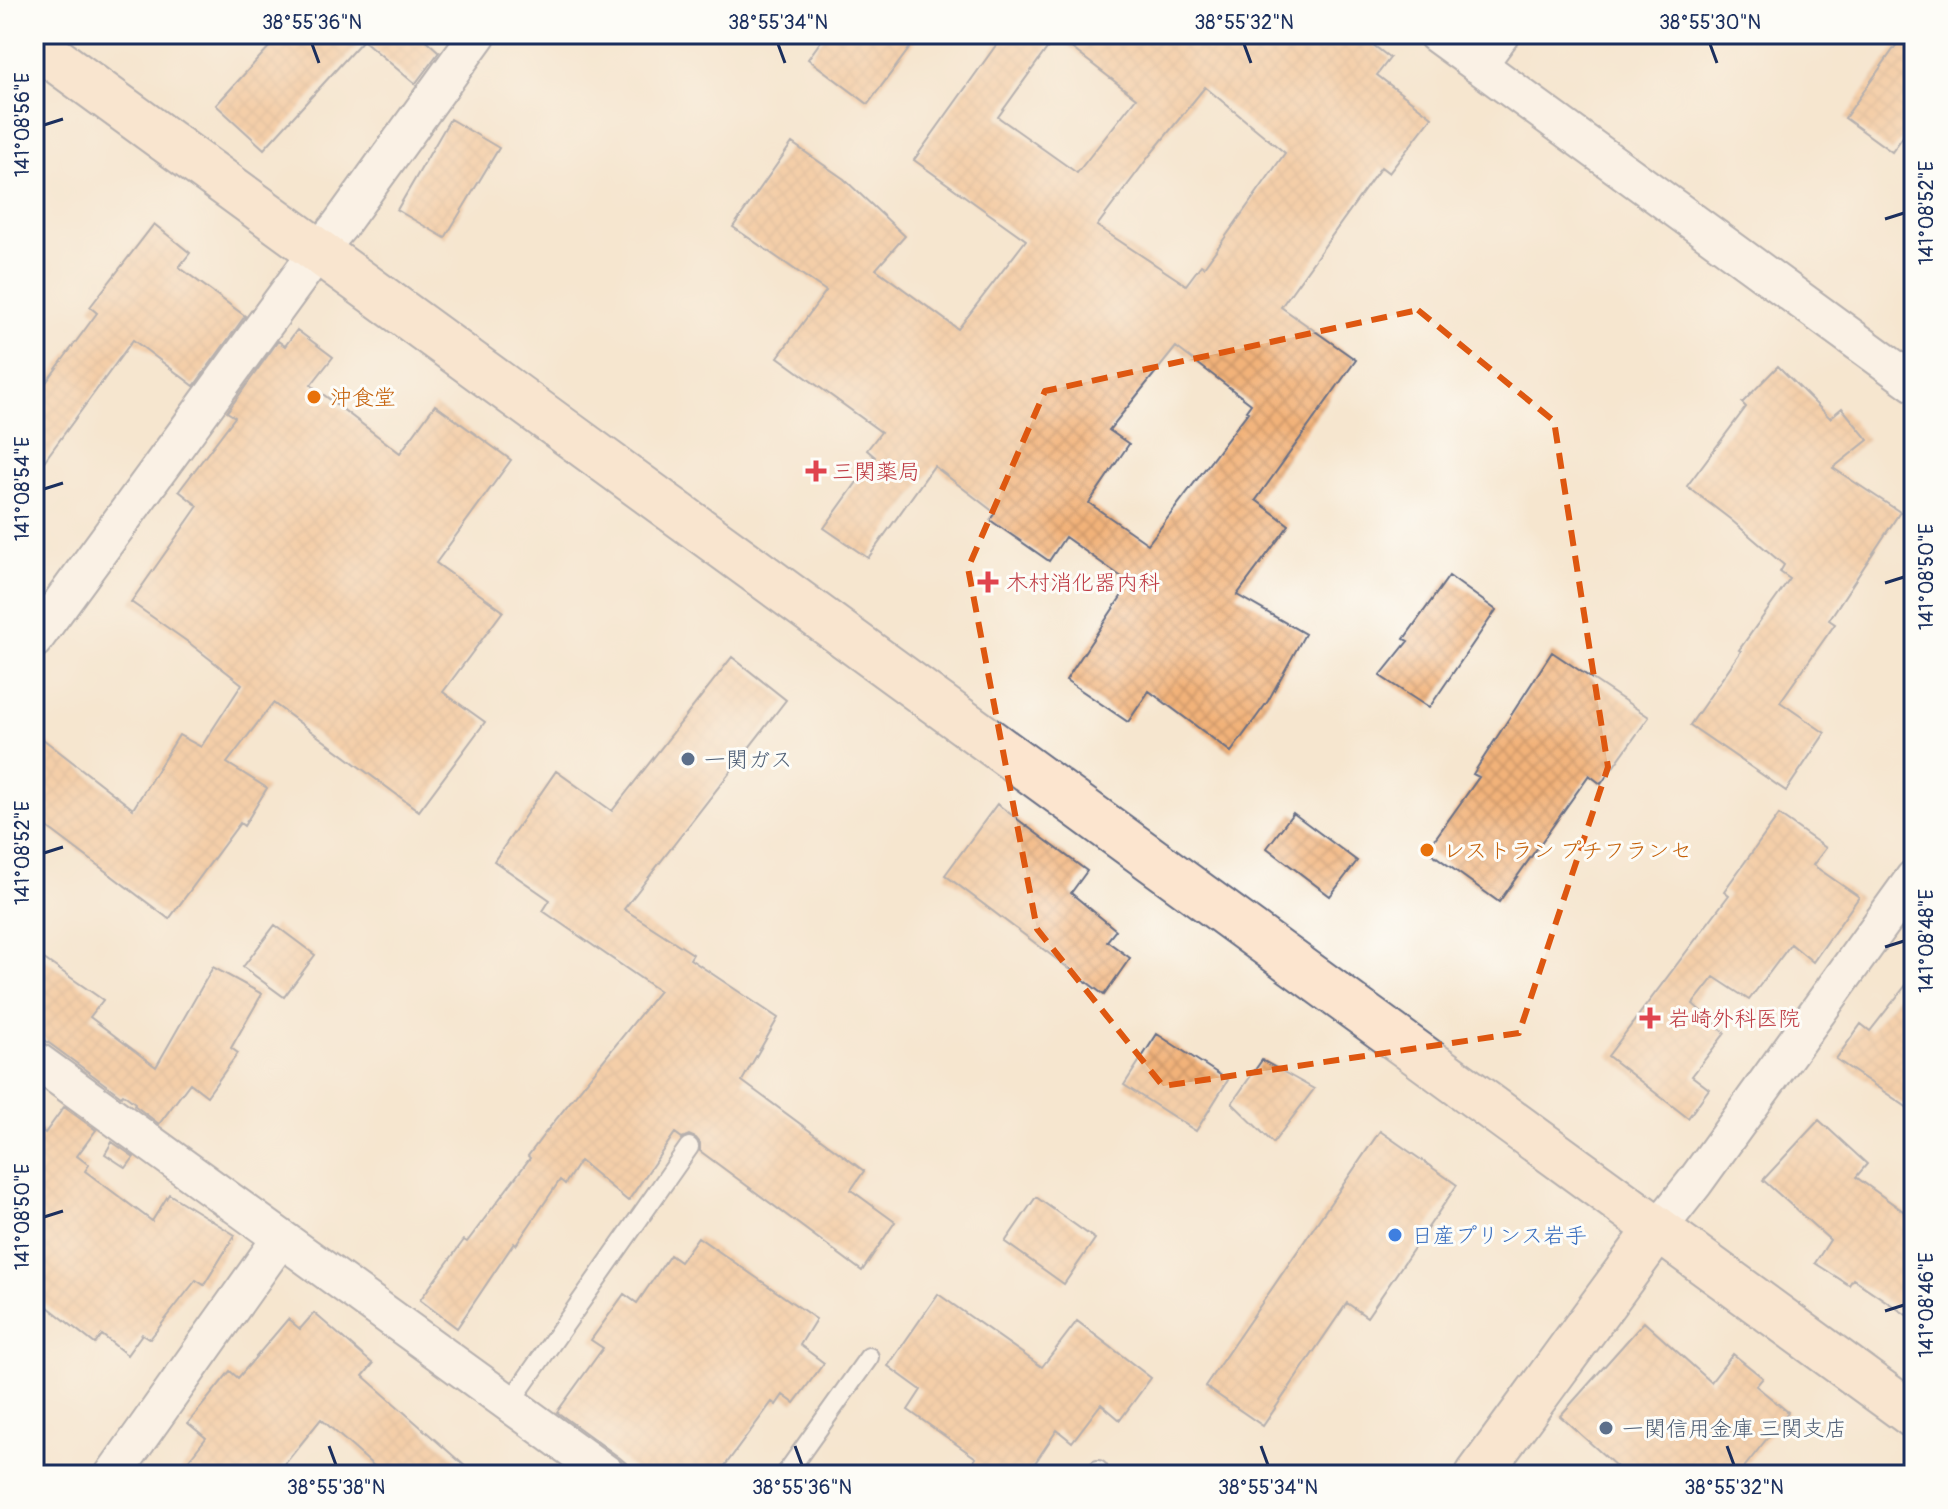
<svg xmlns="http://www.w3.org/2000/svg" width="1948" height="1509" font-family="Pangolin,'Klee One',sans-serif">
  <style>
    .building { fill: url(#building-cross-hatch); fill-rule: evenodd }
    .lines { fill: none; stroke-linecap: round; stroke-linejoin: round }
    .lane-casing { stroke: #686f86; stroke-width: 22 }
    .street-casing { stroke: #686f86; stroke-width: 40 }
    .secondary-casing { stroke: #686f86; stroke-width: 48 }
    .lane { stroke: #fff; stroke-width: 18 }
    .street { stroke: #fff; stroke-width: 36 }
    .secondary { stroke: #fce5cf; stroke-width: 44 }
    .marked { fill: none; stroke: #de5710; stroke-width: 6; stroke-dasharray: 16 10; stroke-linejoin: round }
    .ticks { fill: none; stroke: #1b2f5e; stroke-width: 3 }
    .food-dot { fill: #e8710a; stroke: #fdfcf7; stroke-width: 3 }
    .health-dot { fill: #e0444e; stroke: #fdfcf7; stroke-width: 3 }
    .service-dot { fill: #5c6f8a; stroke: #fdfcf7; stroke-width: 3 }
    .shop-dot { fill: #3f7fe0; stroke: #fdfcf7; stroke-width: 3 }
    .labels { text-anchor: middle; stroke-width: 6; stroke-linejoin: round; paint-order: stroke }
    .food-label { font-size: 22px; fill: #c56008; stroke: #fdfcf7; text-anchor: start }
    .health-label { font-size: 22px; fill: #be3a42; stroke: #fdfcf7; text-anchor: start }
    .service-label { font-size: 22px; fill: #4e5e75; stroke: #fdfcf7; text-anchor: start }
    .shop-label { font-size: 22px; fill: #366cbe; stroke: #fdfcf7; text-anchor: start }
    .neatline { fill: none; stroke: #1b2f5e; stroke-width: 3 }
    .ticks-label { font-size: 20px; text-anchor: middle; fill: #1b2f5e }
  </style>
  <defs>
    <pattern id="building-cross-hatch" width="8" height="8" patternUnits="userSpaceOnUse" patternTransform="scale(2)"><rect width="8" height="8" fill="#f2b279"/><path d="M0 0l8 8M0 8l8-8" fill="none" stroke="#cf996b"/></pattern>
  </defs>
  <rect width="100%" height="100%" fill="#fdfcf7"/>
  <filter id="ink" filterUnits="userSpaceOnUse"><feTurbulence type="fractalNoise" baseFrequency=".0125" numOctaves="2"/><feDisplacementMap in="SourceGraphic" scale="16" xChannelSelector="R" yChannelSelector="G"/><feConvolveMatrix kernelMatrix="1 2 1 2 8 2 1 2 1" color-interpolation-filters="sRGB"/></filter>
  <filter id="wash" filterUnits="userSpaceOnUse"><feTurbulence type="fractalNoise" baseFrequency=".006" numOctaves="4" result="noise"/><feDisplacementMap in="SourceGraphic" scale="32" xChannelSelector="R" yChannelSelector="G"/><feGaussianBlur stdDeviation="1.8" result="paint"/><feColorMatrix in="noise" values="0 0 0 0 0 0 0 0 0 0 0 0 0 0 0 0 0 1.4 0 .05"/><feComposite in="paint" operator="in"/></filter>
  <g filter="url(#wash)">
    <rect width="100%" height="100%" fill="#f6e6cf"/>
    <g id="blocks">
      <path class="building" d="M281 34H419L439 52 415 84 363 40 264 149 216 105Z
        M826 34H920L868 104 808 59Z
        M1004 34H1359L1390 58 1377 75 1432 117 1389 173 1381 167 1281 307 1356 360 1256 500 1289 525 1237 595 1305 634 1268 701 1231 752 1149 691 1128 722 1066 680 1130 583 1065 537 1049 561 990 520 995 513 934 466 868 558 824 528 875 457 867 450 881 432 778 357 826 291 733 227 792 143 844 179 905 236 876 269 958 329 1026 240 914 160ZM1056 36 1136 98 1077 173 998 117ZM1205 87 1285 153 1204 267 1201 265 1186 285 1097 226 1150 155ZM1176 347 1251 404 1246 411 1248 412 1148 544 1089 503 1129 444 1109 430Z
        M1904 34H1914V121L1892 152 1845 118Z
        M450 119 499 148 445 238 397 210Z
        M154 224 190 253 179 267 245 316 194 386 133 340 34 475V399L97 313 90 307Z
        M297 330 333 357 311 385 400 453 435 405 511 460 436 563 503 611 443 692 485 722 419 811 273 703 227 763 267 788 244 826 240 823 169 919 34 817V732L133 809 179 735 201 747 242 684 188 642 131 602 198 506 179 491 235 417 227 412 278 341 285 346Z
        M1778 366 1830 418 1842 408 1868 440 1833 468 1900 512 1829 620 1835 624 1780 702 1825 733 1786 791 1690 725 1741 651 1739 650 1790 579 1780 572 1784 565 1730 519 1687 486 1746 407 1742 403Z
        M1449 576 1496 610 1429 708 1380 676 1408 641 1404 639Z
        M1552 652 1649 717 1601 784 1589 775 1499 902 1427 850 1479 777 1473 774Z
        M732 657 786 700 624 909 693 954 690 959 778 1018 742 1081 864 1171 851 1190 895 1222 862 1271 700 1151V1143L696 1138 689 1135 682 1138 675 1133 628 1201 580 1161 565 1184 560 1180 516 1245 514 1243 457 1328 420 1300 464 1240 467 1242 530 1158 528 1156 545 1133 659 991 543 911 550 900 494 861 556 771 612 811Z
        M997 804 1087 871 1071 893 1116 930 1107 941 1130 958 1104 995 945 875Z
        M1293 813 1357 861 1330 896 1267 848Z
        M1779 815 1826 848 1813 865 1859 897 1813 962 1791 944 1749 1000 1714 977 1693 1004 1725 1033 1692 1076 1709 1089 1688 1118 1608 1056 1729 895 1724 891Z
        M275 925 315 955 284 997 243 967Z
        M34 952 103 1000 90 1017 156 1067 213 967 262 994 231 1048 238 1053 207 1096 190 1083 159 1124 134 1105 135 1103 123 1094 121 1096 34 1032Z
        M1914 975V1112L1836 1059 1861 1024 1870 1031Z
        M1157 1034 1228 1080 1196 1131 1124 1085Z
        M1262 1060 1314 1089 1273 1143 1232 1103Z
        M64 1107 96 1130 77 1156 89 1165 85 1171 152 1221 169 1194 235 1235 204 1285 196 1280 150 1339 142 1334 127 1355 102 1335 95 1344 34 1296V1125L45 1133Z
        M1819 1120 1867 1164 1856 1177 1914 1219V1320L1853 1279 1849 1285 1815 1263 1830 1240 1763 1180Z
        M1380 1131 1457 1185 1367 1317 1347 1303 1263 1426 1205 1386Z
        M112 1142 134 1157 126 1168 105 1154Z
        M1036 1197 1095 1239 1064 1284 1005 1242Z
        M698 1237 816 1319 800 1345 824 1363 794 1403 783 1395 776 1405 772 1402 718 1475H640L620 1458 557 1412 603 1348 591 1340 624 1294 637 1303 670 1255 680 1262Z
        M938 1294 1042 1367 1077 1321 1151 1378 1120 1420 1101 1404 1072 1442 1057 1430 1027 1475H965L976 1458 908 1410 921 1390 888 1366Z
        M314 1313 373 1364 363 1376 475 1475H384L321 1419 276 1475H177L206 1438 188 1423 230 1371 238 1378 288 1319 300 1329Z
        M1644 1322 1711 1382 1733 1354 1763 1378 1756 1386 1788 1412 1738 1475H1626L1560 1416Z"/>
    </g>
  </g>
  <g filter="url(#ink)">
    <use href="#blocks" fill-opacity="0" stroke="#686f86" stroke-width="2"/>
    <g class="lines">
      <g class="lane-casing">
        <path id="lane" d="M509 1404 689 1147
          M785 1475 869 1357
          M1094 1475 1098 1470"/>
      </g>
      <g class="street-casing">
        <path id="street" d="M1436 34 1914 383
          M1478 65 1501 34
          M34 640 319 250 340 225 478 34
          M34 1059 608 1475
          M1657 1230 1695 1182 1914 878
          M113 1475 281 1238"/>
      </g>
      <g class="secondary-casing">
        <path id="secondary" d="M34 44 1914 1416
          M1478 1475 1657 1230"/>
      </g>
      <use href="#lane" class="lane"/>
      <use href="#street" class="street"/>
      <use href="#secondary" class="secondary"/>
    </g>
  </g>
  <path d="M0 0H1948V1509H0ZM1418 310 1554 421 1608 767 1519 1033 1163 1086 1037 929 968 568 1045 391Z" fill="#f6e6cf" fill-opacity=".55" fill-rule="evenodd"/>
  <path class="marked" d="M1418 310 1554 421 1608 767 1519 1033 1163 1086 1037 929 968 568 1045 391Z"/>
  <path class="ticks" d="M312 44 319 63M778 44 785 63M1244 44 1251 63M1710 44 1717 63M44 125 63 119M1885 219 1904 213M44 489 63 483M1885 583 1904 577M44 853 63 847M1885 947 1904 941M44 1217 63 1211M1885 1311 1904 1305M329 1446 336 1465M795 1446 802 1465M1261 1446 1268 1465M1727 1446 1734 1465"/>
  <g class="food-dot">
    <circle cx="314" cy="397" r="8"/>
    <circle cx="1427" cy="850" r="8"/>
  </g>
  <g class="health-dot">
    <path d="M812 459h8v8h8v8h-8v8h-8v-8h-8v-8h8z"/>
    <path d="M984 570h8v8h8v8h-8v8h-8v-8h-8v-8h8z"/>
    <path d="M1646 1006h8v8h8v8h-8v8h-8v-8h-8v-8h8z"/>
  </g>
  <g class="service-dot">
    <circle cx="688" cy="759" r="8"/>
    <circle cx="1606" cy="1428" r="8"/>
  </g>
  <circle class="shop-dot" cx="1395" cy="1235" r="8"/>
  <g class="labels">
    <g class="food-label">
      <text x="330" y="405">沖食堂</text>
      <text x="1443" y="858">レストラン プチフランセ</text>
    </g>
    <g class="health-label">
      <text x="832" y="479">三関薬局</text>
      <text x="1006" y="590">木村消化器内科</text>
      <text x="1668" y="1026">岩崎外科医院</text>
    </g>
    <g class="service-label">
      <text x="704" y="767">一関ガス</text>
      <text x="1622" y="1436">一関信用金庫 三関支店</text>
    </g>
    <g class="shop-label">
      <text x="1411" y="1243">日産プリンス岩手</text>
    </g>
  </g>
  <rect width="1948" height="1509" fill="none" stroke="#fdfcf7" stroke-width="88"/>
  <rect x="44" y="44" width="1860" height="1421" class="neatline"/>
  <g class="ticks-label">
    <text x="312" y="29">38°55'36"N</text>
    <text x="778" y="29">38°55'34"N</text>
    <text x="1244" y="29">38°55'32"N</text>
    <text x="1710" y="29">38°55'30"N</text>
    <text transform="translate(22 125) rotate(-90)" y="7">141°08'56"E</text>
    <text transform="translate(1926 213) rotate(-90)" y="7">141°08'52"E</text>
    <text transform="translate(22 489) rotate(-90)" y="7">141°08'54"E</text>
    <text transform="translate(1926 577) rotate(-90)" y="7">141°08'50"E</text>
    <text transform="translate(22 853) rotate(-90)" y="7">141°08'52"E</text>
    <text transform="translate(1926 941) rotate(-90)" y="7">141°08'48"E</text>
    <text transform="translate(22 1217) rotate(-90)" y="7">141°08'50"E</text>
    <text transform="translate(1926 1305) rotate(-90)" y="7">141°08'46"E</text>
    <text x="336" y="1494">38°55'38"N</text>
    <text x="802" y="1494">38°55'36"N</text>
    <text x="1268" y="1494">38°55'34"N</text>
    <text x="1734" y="1494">38°55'32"N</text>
  </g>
</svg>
